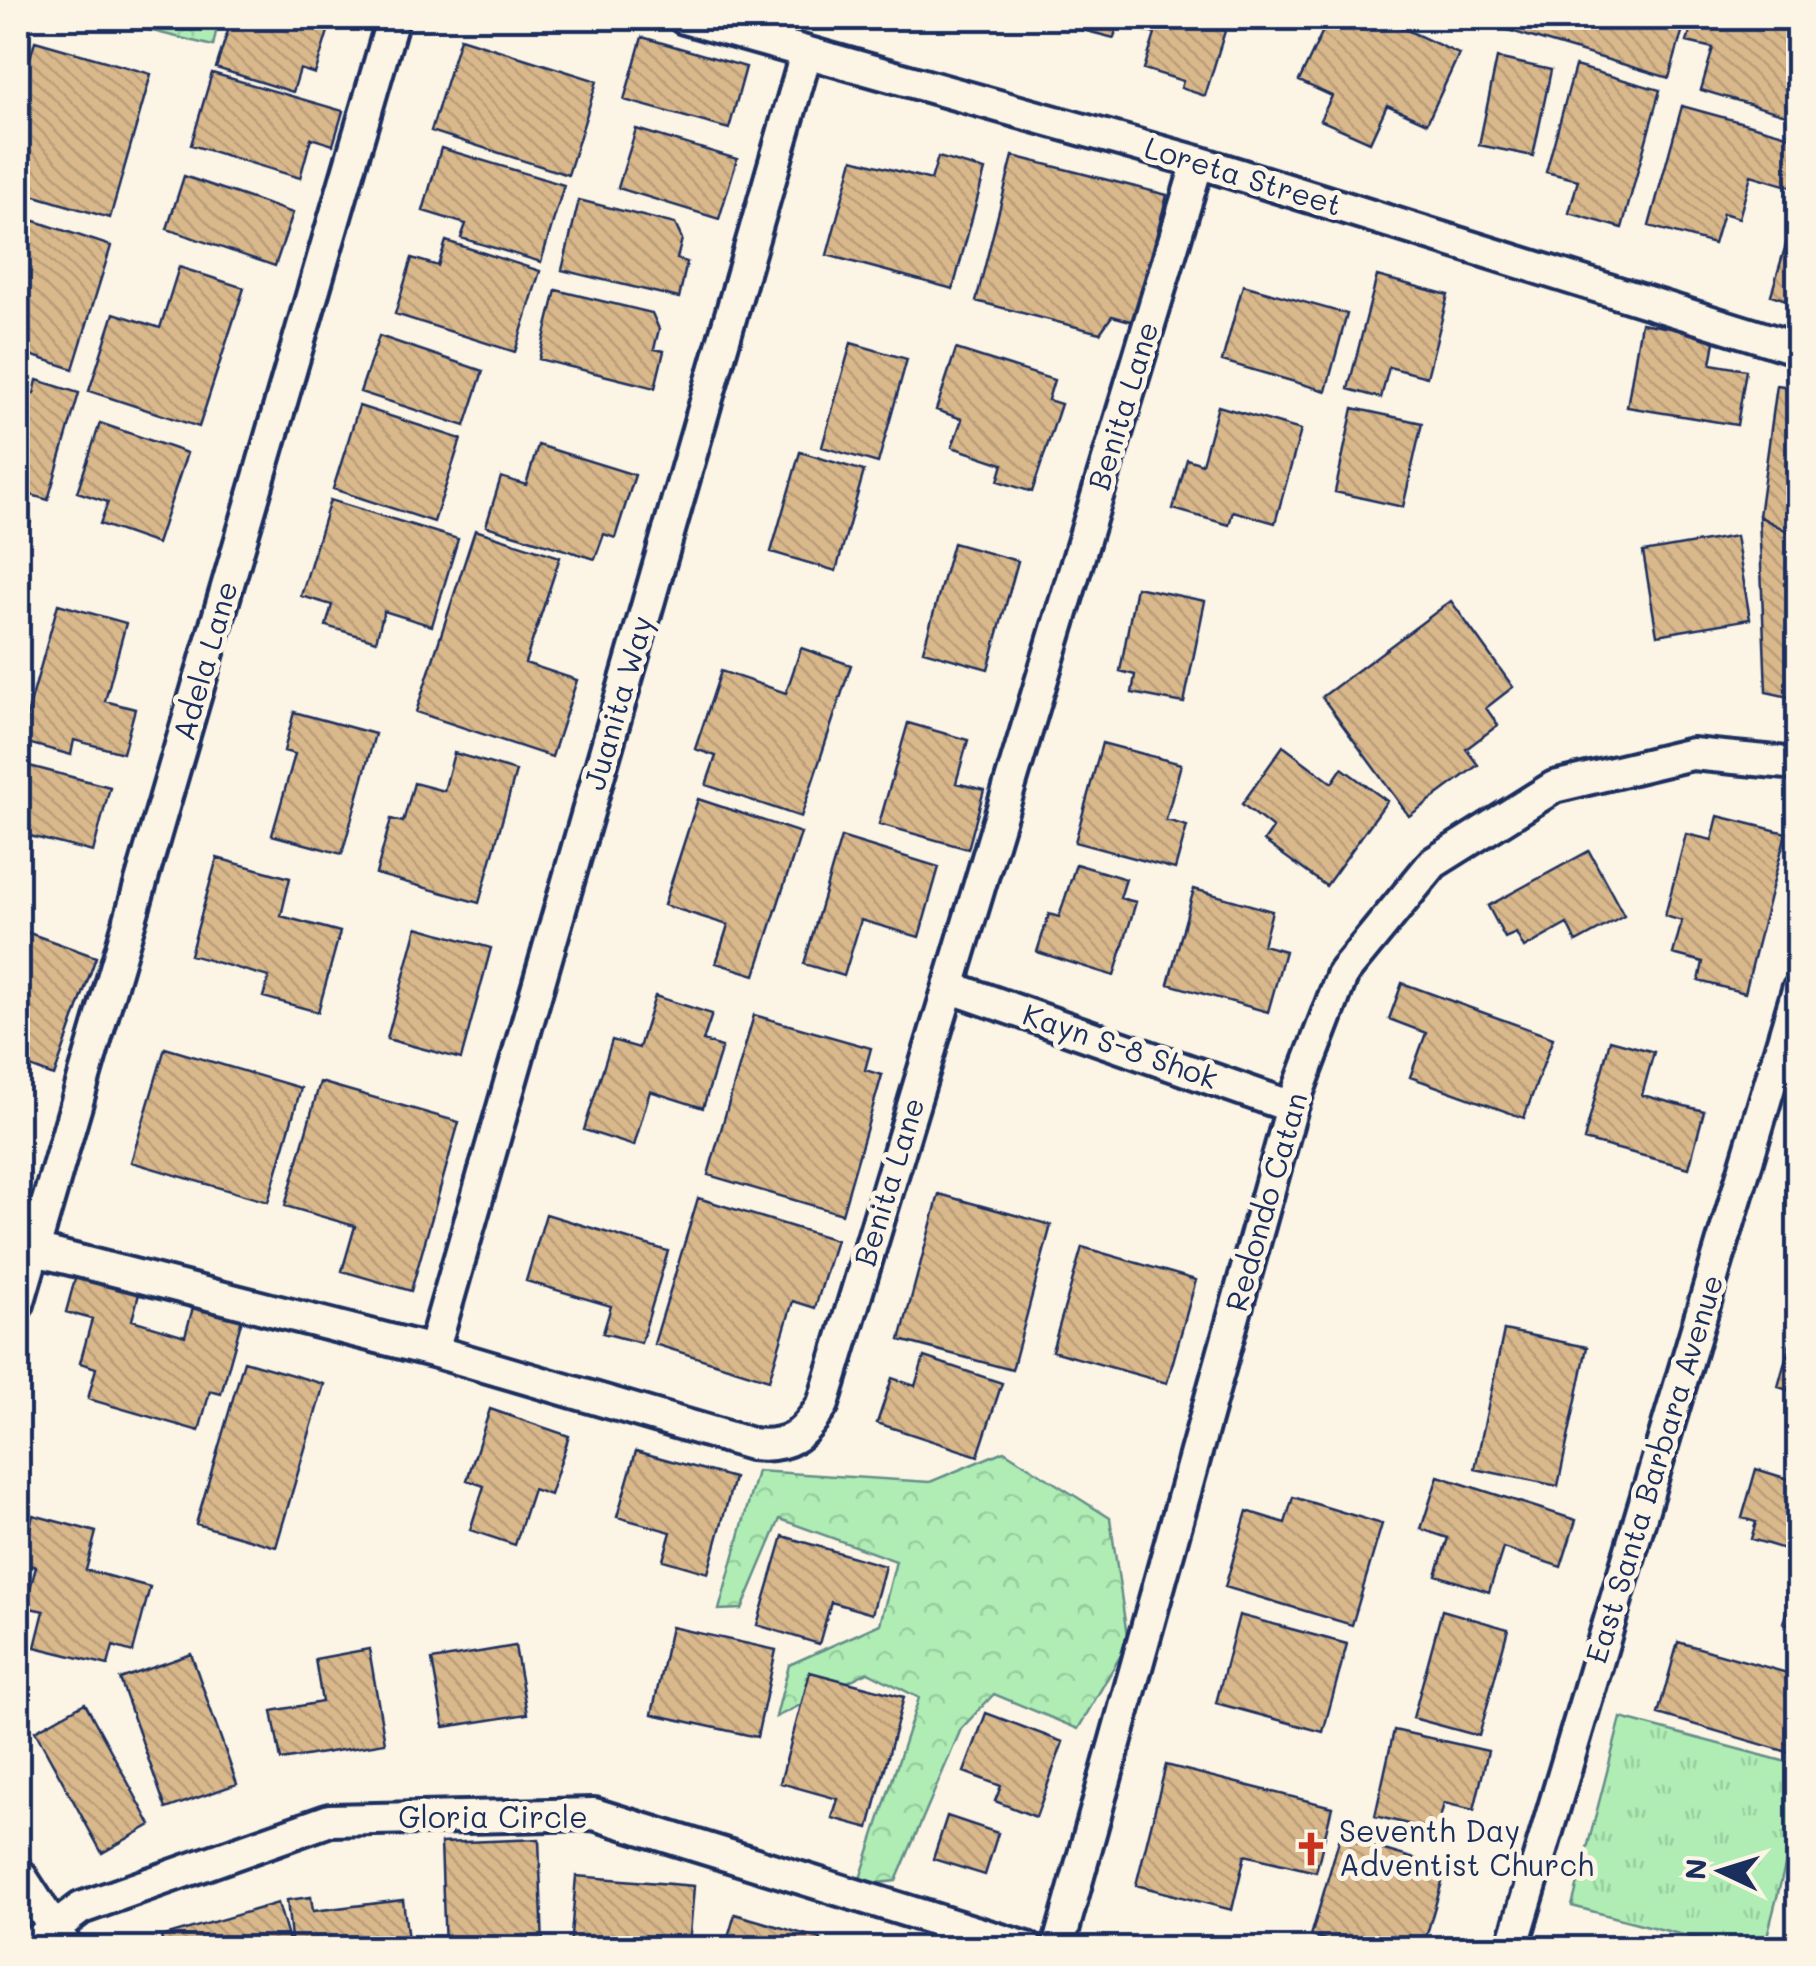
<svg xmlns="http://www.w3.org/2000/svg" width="1816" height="1966" font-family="Mali,sans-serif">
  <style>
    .grass { fill: url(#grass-tufts); stroke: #658e89; stroke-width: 2.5 }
    .forest { fill: url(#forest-crowns); stroke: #658e89; stroke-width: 2.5 }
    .building { fill: url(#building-back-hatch); stroke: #1b2f5e; stroke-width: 2.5 }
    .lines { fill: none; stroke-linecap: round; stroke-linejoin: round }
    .minor-casing { stroke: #1b2f5e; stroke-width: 38 }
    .minor { stroke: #fcf5e5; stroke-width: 30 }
    .labels { text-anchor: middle; stroke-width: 10; stroke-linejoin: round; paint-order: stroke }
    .street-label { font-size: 30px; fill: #1b2f5e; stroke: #fcf5e5 }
    .poi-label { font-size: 30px; fill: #1b2f5e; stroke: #fcf5e5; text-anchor: start }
  </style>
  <defs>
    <pattern id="grass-tufts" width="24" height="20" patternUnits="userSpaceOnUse" patternTransform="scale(2.5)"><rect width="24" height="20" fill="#afedb4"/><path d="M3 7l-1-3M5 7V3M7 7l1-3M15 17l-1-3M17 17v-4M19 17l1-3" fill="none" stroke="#96cc9d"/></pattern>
    <pattern id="forest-crowns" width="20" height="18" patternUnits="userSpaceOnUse" patternTransform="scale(2.5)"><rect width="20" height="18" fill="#afedb4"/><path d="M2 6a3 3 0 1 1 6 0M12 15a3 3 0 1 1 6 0" fill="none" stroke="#96cc9d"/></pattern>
    <pattern id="building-back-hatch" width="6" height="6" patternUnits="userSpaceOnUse" patternTransform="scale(2.5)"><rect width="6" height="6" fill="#d9b88b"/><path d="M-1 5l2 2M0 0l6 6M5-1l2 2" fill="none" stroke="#ba9e7a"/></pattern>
  </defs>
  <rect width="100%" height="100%" fill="#fcf5e5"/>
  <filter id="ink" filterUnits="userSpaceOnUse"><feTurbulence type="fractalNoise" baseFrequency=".01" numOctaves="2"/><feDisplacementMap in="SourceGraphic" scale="20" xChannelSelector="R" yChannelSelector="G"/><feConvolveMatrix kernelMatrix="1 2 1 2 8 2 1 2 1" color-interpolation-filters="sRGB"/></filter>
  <g filter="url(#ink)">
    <path class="grass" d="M1621 1718 1798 1765V1815L1764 1948H1733L1572 1906Z"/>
    <path class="forest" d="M100 18H219L213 46Z
      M1004 1451 1110 1518 1128 1643 1078 1729 994 1694 961 1729 896 1881 858 1885 919 1698 868 1672 776 1717 789 1665 880 1624 896 1561 780 1519 742 1609 719 1610 757 1471 930 1482Z"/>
    <path class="building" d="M232 18H332L315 74 300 69 293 92 216 68Z
      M1061 18H1119L1114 38 1059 24Z
      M1138 18H1229L1205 96 1181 88 1183 81 1144 69 1155 34 1135 28Z
      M1329 18H1381L1459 54 1427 123 1387 105 1370 142 1320 120 1332 96 1299 81Z
      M1508 18H1686L1669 78 1504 29Z
      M1694 18H1798V72L1786 115 1701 90 1713 48 1687 42Z
      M642 37 746 67 729 129 624 100Z
      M460 38 597 81 568 175 431 131Z
      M35 41 151 74 110 218 18 191V101Z
      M1497 58 1551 70 1533 156 1479 145Z
      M1575 66 1660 90 1622 228 1569 213 1578 180 1546 172Z
      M212 73 343 111 333 145 311 138 300 178 191 145Z
      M1682 106 1798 138V189L1751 175 1739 218 1723 213 1714 244 1649 226Z
      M636 129 737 159 719 219 618 188Z
      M441 148 564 185 541 262 461 238 466 224 423 211Z
      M1013 156 1167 195 1134 322 1112 316 1100 333 976 301Z
      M938 157 985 170 953 289 827 255 853 159 931 180Z
      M184 176 293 213 275 266 167 229Z
      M579 200 675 224 682 239 677 259 687 262 679 298 562 270Z
      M1798 204V304L1771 295Z
      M26 218 111 246 73 369 18 351V245Z
      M446 241 540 271 515 352 395 314 412 258 438 266Z
      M179 267 244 288 199 427 89 391 114 313 160 328Z
      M1377 276 1448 295 1427 377 1389 367 1381 398 1348 389Z
      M1243 285 1347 314 1326 391 1222 361Z
      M556 290 652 313 659 329 654 349 664 351 655 388 539 359Z
      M1641 323 1716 336 1711 364 1746 370 1737 425 1627 407Z
      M379 336 483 371 465 426 360 392Z
      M851 343 907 359 878 463 822 447Z
      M956 349 1054 380 1048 400 1061 404 1032 492 998 481 1003 464 952 447 962 419 936 410Z
      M37 380 79 393 48 500 18 491V390L34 394Z
      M1777 385 1798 388V537L1759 516Z
      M359 406 461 439 434 522 333 489Z
      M1218 406 1301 430 1275 523 1233 511 1229 525 1173 509 1187 459 1202 464Z
      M1353 408 1422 423 1403 507 1335 492Z
      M100 423 187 453 157 544 100 524 108 502 77 492Z
      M538 445 635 475 615 538 604 534 595 559 486 526 501 477 526 485Z
      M800 452 864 471 836 571 771 552Z
      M330 500 458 539 432 626 384 611 376 641 326 626 332 605 301 596Z
      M1759 516 1798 537V699L1766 692Z
      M18 517 31 520 20 558 18 557Z
      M475 530 560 557 525 663 577 680 552 757 416 712Z
      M1736 536 1750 619 1657 635 1643 552Z
      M953 543 1018 561 988 669 923 651Z
      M1136 587 1205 601 1184 703 1132 693 1135 675 1120 671Z
      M1451 601 1513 687 1486 708 1498 725 1466 749 1478 765 1409 816 1322 697Z
      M58 604 126 623 105 701 135 709 123 753 74 740 71 755 20 741Z
      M801 648 851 665 801 817 706 785 716 756 695 749 721 671 786 693Z
      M294 712 375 734 342 854 272 835 295 754 284 751Z
      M908 723 968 740 956 783 984 790 968 849 879 824Z
      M1102 743 1181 764 1166 820 1187 826 1175 869 1075 842Z
      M1283 746 1332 783 1342 768 1387 801 1326 886 1264 841 1273 828 1242 804Z
      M454 753 516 771 479 903 376 874 391 819 403 822 414 783 444 791Z
      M18 763 110 787 93 852 18 833Z
      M698 799 801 833 755 975 716 963 728 925 664 905Z
      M1718 816 1786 833 1745 993 1699 981 1703 962 1673 954 1682 921 1665 916 1686 834 1712 840Z
      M841 837 939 867 919 937 861 920 844 976 804 964Z
      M1589 851 1624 916 1576 942 1567 924 1524 948 1516 933 1505 938 1488 906Z
      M217 858 290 878 281 916 340 932 318 1012 263 997 269 977 190 955Z
      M1076 864 1126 879 1120 898 1136 902 1114 976 1037 952 1049 914 1059 917Z
      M1194 889 1272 911 1263 945 1285 951 1268 1012 1168 984Z
      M417 927 491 948 461 1059 387 1039Z
      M18 929 96 957 54 1076 20 1063 18 1070Z
      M1402 983 1553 1038 1524 1118 1410 1077 1426 1033 1389 1019Z
      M655 996 712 1014 703 1041 722 1047 703 1108 650 1091 634 1146 584 1130 612 1040 639 1048Z
      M754 1015 871 1048 865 1070 882 1075 842 1214 708 1175Z
      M1610 1040 1654 1052 1642 1095 1704 1111 1689 1168 1584 1140Z
      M165 1048 301 1088 268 1202 131 1162Z
      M320 1082 459 1122 411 1291 342 1271 355 1226 285 1206Z
      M939 1194 1051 1225 1012 1370 900 1340Z
      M698 1198 836 1240 815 1308 793 1301 769 1380 654 1344Z
      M546 1214 668 1251 641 1343 603 1333 611 1306 526 1281Z
      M1082 1247 1196 1280 1167 1383 1052 1351Z
      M79 1264 142 1283 132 1320 185 1336 194 1304 242 1319 221 1394 210 1391 199 1431 88 1399 96 1368 80 1363 92 1319 66 1312Z
      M1795 1325 1798 1326V1393L1778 1387Z
      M1504 1330 1587 1347 1558 1486 1475 1469Z
      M924 1357 1002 1383 978 1456 877 1423 892 1378 915 1386Z
      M244 1361 324 1384 276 1547 196 1524Z
      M490 1409 569 1436 550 1495 533 1489 515 1545 470 1530 484 1486 467 1480Z
      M636 1451 734 1478 708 1573 663 1560 671 1532 617 1517Z
      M1756 1469 1798 1482V1553L1751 1539 1756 1522 1742 1518Z
      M1438 1476 1576 1520 1561 1567 1503 1548 1489 1592 1436 1575 1448 1538 1421 1529Z
      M1293 1497 1382 1524 1352 1625 1225 1587 1247 1511 1285 1523Z
      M33 1515 96 1532 86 1570 150 1587 133 1652 113 1646 108 1665 35 1647 44 1611 25 1607 36 1567 21 1563Z
      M783 1536 885 1566 872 1614 831 1602 819 1644 757 1625Z
      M1792 1593 1798 1595V1628L1783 1623Z
      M1442 1610 1508 1629 1479 1736 1413 1718Z
      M1239 1615 1347 1644 1323 1732 1216 1703Z
      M671 1627 776 1650 757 1737 652 1714Z
      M1678 1642 1798 1676V1755L1658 1714Z
      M515 1646 527 1714 444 1727 432 1660Z
      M369 1649 385 1743 281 1760 272 1711 322 1702 315 1659Z
      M191 1654 237 1784 166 1809 120 1679Z
      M810 1672 904 1697 869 1828 832 1818 838 1799 780 1783Z
      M85 1703 151 1825 102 1853 35 1731Z
      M986 1713 1063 1742 1036 1817 995 1801 1001 1786 964 1772Z
      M1394 1730 1488 1751 1474 1810 1444 1803 1437 1831 1375 1816Z
      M1166 1765 1332 1807 1316 1872 1245 1855 1232 1910 1136 1885Z
      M947 1816 998 1833 985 1875 933 1859Z
      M1340 1837 1446 1868 1423 1948H1355L1311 1936Z
      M539 1839 543 1948H445L441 1843Z
      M576 1876 694 1886 689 1948H570Z
      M311 1897 313 1911 403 1900 409 1948H292L287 1900Z
      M278 1903 291 1948H164L161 1937Z
      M735 1914 821 1939 819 1948H725Z"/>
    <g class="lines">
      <g class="minor-casing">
        <path id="minor" d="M684 18 1198 162 1798 349
          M949 987 1292 1107
          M35 1250 433 1351 751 1444C789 1448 803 1436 823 1404L1198 162
          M18 1304 393 18
          M433 1351 806 54
          M18 1872 67 1948
          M28 1948 81 1908 330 1820 594 1814 1027 1948
          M1058 1948 1292 1107 1343 973 1433 863 1554 787 1692 754 1798 764
          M1512 1948 1798 990"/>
      </g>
      <use href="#minor" class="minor"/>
    </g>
  </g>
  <defs>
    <g id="church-bare" transform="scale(2.7)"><path d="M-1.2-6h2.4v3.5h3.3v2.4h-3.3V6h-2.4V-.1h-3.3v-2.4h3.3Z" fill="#c8321e" stroke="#fcf5e5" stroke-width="2.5" paint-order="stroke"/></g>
  </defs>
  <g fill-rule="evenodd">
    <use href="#church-bare" x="1311" y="1849"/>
  </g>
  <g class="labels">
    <g class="street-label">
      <text transform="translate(1243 177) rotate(17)" y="10">Loreta Street</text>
      <text transform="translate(1124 406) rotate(-73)" y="10">Benita Lane</text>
      <text transform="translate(206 661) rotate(-74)" y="10">Adela Lane</text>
      <text transform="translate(619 703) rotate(-74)" y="10">Juanita Way</text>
      <text transform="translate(1120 1047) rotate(19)" y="10">Kayn S-8 Shok</text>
      <text transform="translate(890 1182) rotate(-73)" y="10">Benita Lane</text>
      <text transform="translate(1267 1202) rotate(-74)" y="10">Redondo Catan</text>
      <text transform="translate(1655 1469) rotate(-73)" y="10">East Santa Barbara Avenue</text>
      <text x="493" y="1828">Gloria Circle</text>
    </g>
    <g class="poi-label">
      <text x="1339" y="1842">Seventh Day<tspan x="1339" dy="34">Adventist Church</tspan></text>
    </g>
  </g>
  <rect width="1816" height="1966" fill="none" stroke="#fcf5e5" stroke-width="60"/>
  <rect x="30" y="30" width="1756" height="1906" fill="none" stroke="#1b2f5e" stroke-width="4" filter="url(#ink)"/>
  <g transform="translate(1721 1871) rotate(274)" stroke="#fcf5e5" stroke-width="8" paint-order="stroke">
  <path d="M0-8L18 38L0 25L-18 38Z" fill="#1b2f5e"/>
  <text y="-15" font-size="28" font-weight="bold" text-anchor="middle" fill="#1b2f5e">N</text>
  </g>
</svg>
